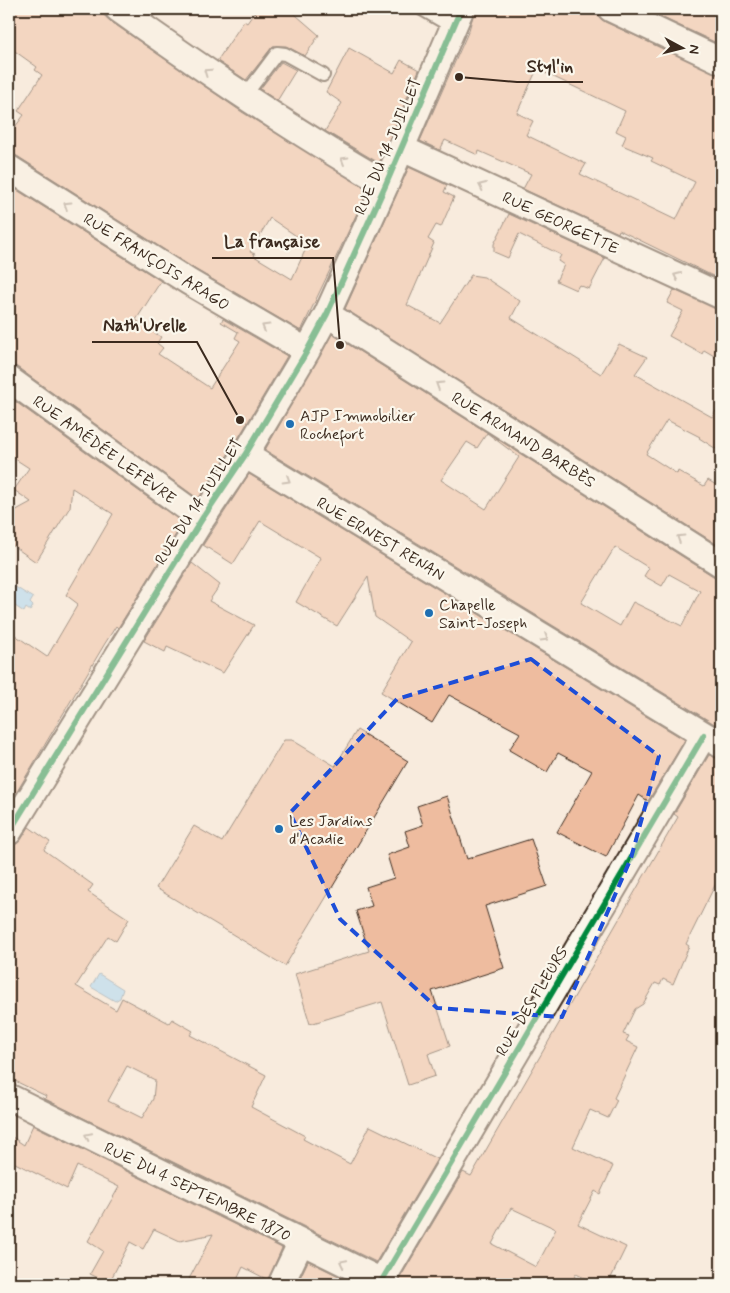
<svg xmlns="http://www.w3.org/2000/svg" width="730" height="1293" font-family="Mynerve,sans-serif">
  <style>
    .water { fill: #9bd4fb; stroke: #7590a3 }
    .building { fill: #eebc9f; stroke: #3b2a1e; fill-rule: evenodd }
    .lines { fill: none; stroke-linecap: round; stroke-linejoin: round }
    .service-casing { stroke: #3b2a1e; stroke-width: 16 }
    .minor-casing { stroke: #3b2a1e; stroke-width: 29 }
    .service { stroke: #fbf7ec; stroke-width: 12 }
    .minor { stroke: #fbf7ec; stroke-width: 25 }
    .cycleway-casing { stroke: #fbf7ec; stroke-width: 9 }
    .cycleway { stroke: #00873e; stroke-width: 6 }
    .oneway { stroke: #9b9085 }
    .marked { fill: none; stroke: #1d4ed8; stroke-width: 4; stroke-dasharray: 10 6; stroke-linejoin: round }
    .poi-dot { fill: #1f6fb2; stroke: #fbf7ec; stroke-width: 2 }
    .labels { text-anchor: middle; stroke-width: 4.5; stroke-linejoin: round; paint-order: stroke }
    .street-label { font-size: 16px; fill: #3b2a1e; stroke: #fbf7ec }
    .poi-label { font-size: 16px; fill: #3b2a1e; stroke: #fbf7ec; text-anchor: start }
    .leader { fill: none; stroke: #3b2a1e; stroke-width: 2 }
    .callout-dot { fill: #3b2a1e; stroke: #fbf7ec; stroke-width: 2 }
    .callout-label { font-size: 18px; text-anchor: middle; font-weight: bold; fill: #3b2a1e; stroke: #fbf7ec; stroke-width: 4.5; stroke-linejoin: round; paint-order: stroke }
  </style>
  <rect width="100%" height="100%" fill="#f8ebdd"/>
  <filter id="ink" filterUnits="userSpaceOnUse"><feTurbulence type="fractalNoise" baseFrequency=".02" numOctaves="2"/><feDisplacementMap in="SourceGraphic" scale="10" xChannelSelector="R" yChannelSelector="G"/><feConvolveMatrix kernelMatrix="1 2 1 2 8 2 1 2 1" color-interpolation-filters="sRGB"/></filter>
  <g filter="url(#ink)">
    <path class="water" d="M9 583 33 598 30 603 33 606 30 611 26 608 24 612 9 602Z
      M99 974 123 989 120 998 115 1001 91 987Z"/>
    <path class="building" d="M9 9H97L110 21 242 112 368 190 301 331 196 270 17 156 9 154V135L24 115 18 111 42 75 35 70 37 67 9 47ZM270 218 308 244 292 279 254 256 255 254 250 252Z
      M257 9H289L319 35 305 56 286 46H273L246 80 217 61 244 21 247 23Z
      M475 9H597L599 17 605 22 721 75V280L619 230 618 233 523 189 531 174 479 151 478 155 445 140 440 150 420 141 469 30ZM537 69 625 111 616 131 626 136 622 145 653 158 651 161 695 182 676 220 580 174 586 164 526 135 533 121 517 113Z
      M644 9H721V45Z
      M349 48 394 73 401 60 419 70 379 163 325 131 342 103 326 92Z
      M281 62 296 70 277 101 260 89Z
      M409 167 447 185 444 192 454 197 441 227 436 225 428 239 434 243 407 305 440 323 471 275 484 277 520 301 511 318 601 374 619 344 647 357 635 374 712 417 721 403V452L699 438 700 437 667 420 646 454 677 474 678 471 704 486 708 480 721 488V547L345 309Z
      M9 185 161 281 136 320 161 337 157 343 163 348 158 354 210 388 240 341 235 338 238 332 221 322 223 319 287 356 233 447 198 499 17 367 9 365Z
      M509 214 605 258 589 289 579 285 576 290 556 281 564 265 558 261 561 255 519 234 508 258 494 252V244Z
      M674 290 721 310V360L704 350 702 354 669 336 683 311 667 303Z
      M332 334 713 576 721 578V728L265 450ZM487 433 519 457 486 509 441 480 467 442 477 448ZM615 547 649 568 644 576 662 586 669 574 700 591 682 626 633 602 620 626 581 603Z
      M9 397 183 523 118 628 116 626 104 645 9 805V631L47 657 78 604 66 595 113 514 72 488 70 507 36 562 9 543V514L31 502 14 490 29 468 9 455Z
      M249 474 685 740 648 801 639 795 606 857 557 832 592 771 558 753 547 772 509 750 520 733 449 695 432 723 381 692 411 642 375 617 368 577 337 626 296 602 321 558 260 521 233 564 203 545Z
      M192 563 220 585 209 601 254 625 223 673 167 647 165 652 144 641Z
      M357 730 408 761 285 966 156 888 194 826 222 842 284 740H292L335 766Z
      M709 755 721 759V873L686 944 689 946 673 984 663 979 660 985 655 983 643 1004 635 1009 623 1034 629 1036 626 1041 638 1047 614 1098 617 1100 608 1118 590 1110 573 1147 613 1166 600 1194 595 1191 578 1224 626 1247 608 1284H598L576 1274 571 1284H401L400 1278 463 1172 471 1176 678 817 674 814ZM511 1208 556 1229 536 1267 492 1244Z
      M447 796 467 859 531 839 547 886 485 906 504 968 432 991 450 1046 428 1054 435 1076 408 1085 382 1002 310 1024 295 974 369 951 356 911 372 906 366 887 394 878 387 855 410 847 405 831 423 825 417 806Z
      M29 827 50 842 44 850 93 885 88 892 129 919 116 941 108 936 76 986 116 1010 122 998 169 1023 172 1019 193 1031 190 1035 266 1075 251 1107 305 1136 303 1139 350 1164 370 1126 437 1159 376 1262 45 1099 46 1096 9 1078V846L15 845 21 840ZM127 1066 155 1080 153 1099 142 1118 108 1101Z
      M33 1125 282 1248 268 1280 243 1267 235 1284H201L189 1279 213 1234 180 1241 154 1229 143 1249 130 1242 109 1283 90 1274 103 1251 88 1241 119 1187 77 1166 67 1189 9 1160V1135L24 1145Z
      M308 1261 355 1284H297Z"/>
    <g class="lines">
      <g class="service-casing">
        <path id="service" d="M422 9 453 27
          M139 24 149 9
          M244 97 277 53 285 54 323 75"/>
      </g>
      <g class="minor-casing">
        <path id="minor" d="M118 9C205 71 293 131 386 184
          M611 9 721 61
          M401 148 721 296
          M9 168 189 282 307 351
          M327 314 721 564
          M9 379 202 519
          M245 455 721 745
          M9 832 202 519 245 455 307 351 327 314 386 184 461 9
          M9 1097 387 1284
          M381 1282 704 735
          M281 1284 301 1242"/>
      </g>
      <use href="#service" class="service"/>
      <use href="#minor" class="minor"/>
      <g class="cycleway-casing">
        <path id="cycleway" d="M9 832 202 519 245 455 307 351 327 314 386 184 461 9
          M381 1282 704 735"/>
      </g>
      <use href="#cycleway" class="cycleway"/>
    </g>
    <defs><path id="oneway-chevron" d="M-2-3.5L2.5 0L-2 3.5" fill="none" stroke-width="1.6" stroke-linecap="round" stroke-linejoin="round" transform="scale(1.25)"/></defs>
    <g class="oneway">
      <use href="#oneway-chevron" transform="translate(207 72) rotate(-145)"/>
      <use href="#oneway-chevron" transform="translate(344 160) rotate(-150)"/>
      <use href="#oneway-chevron" transform="translate(482 186) rotate(-155)"/>
      <use href="#oneway-chevron" transform="translate(67 205) rotate(-148)"/>
      <use href="#oneway-chevron" transform="translate(677 276) rotate(-155)"/>
      <use href="#oneway-chevron" transform="translate(265 327) rotate(-150)"/>
      <use href="#oneway-chevron" transform="translate(439 385) rotate(-148)"/>
      <use href="#oneway-chevron" transform="translate(287 480) rotate(31)"/>
      <use href="#oneway-chevron" transform="translate(680 538) rotate(-148)"/>
      <use href="#oneway-chevron" transform="translate(545 638) rotate(31)"/>
      <use href="#oneway-chevron" transform="translate(88 1136) rotate(-154)"/>
      <use href="#oneway-chevron" transform="translate(343 1263) rotate(-154)"/>
    </g>
  </g>
  <path d="M0 0H730V1293H0ZM531 659 659 756 631 858 562 1017 437 1008 340 919 290 813 397 699Z" fill="#f8ebdd" fill-opacity=".55" fill-rule="evenodd"/>
  <path class="marked" d="M531 659 659 756 631 858 562 1017 437 1008 340 919 290 813 397 699Z"/>
  <g class="poi-dot">
    <circle cx="290" cy="424" r="5"/>
    <circle cx="429" cy="613" r="5"/>
    <circle cx="279" cy="829" r="5"/>
  </g>
  <g class="labels">
    <g class="street-label">
      <text transform="translate(387 146) rotate(-67)" y="6">RUE DU 14 JUILLET</text>
      <text transform="translate(561 222) rotate(25)" y="6">RUE GEORGETTE</text>
      <text transform="translate(157 261) rotate(32)" y="6">RUE FRANÇOIS ARAGO</text>
      <text transform="translate(524 439) rotate(32)" y="6">RUE ARMAND BARBÈS</text>
      <text transform="translate(105 449) rotate(36)" y="6">RUE AMÉDÉE LEFÈVRE</text>
      <text transform="translate(198 501) rotate(-57)" y="6">RUE DU 14 JUILLET</text>
      <text transform="translate(381 538) rotate(31)" y="6">RUE ERNEST RENAN</text>
      <text transform="translate(531 1001) rotate(-59)" y="6">RUE DES FLEURS</text>
      <text transform="translate(198 1191) rotate(26)" y="6">RUE DU 4 SEPTEMBRE 1870</text>
    </g>
    <g class="poi-label">
      <text x="300" y="421">AJP Immobilier<tspan x="300" dy="18">Rochefort</tspan></text>
      <text x="439" y="610">Chapelle<tspan x="439" dy="18">Saint-Joseph</tspan></text>
      <text x="289" y="826">Les Jardins<tspan x="289" dy="18">d'Acadie</tspan></text>
    </g>
  </g>
  <path class="leader" d="M459 77L517 82H583M340 345L333 258H212M240 420L197 342H92"/>
  <g class="callout-dot">
    <circle cx="459" cy="77" r="5"/>
    <circle cx="340" cy="345" r="5"/>
    <circle cx="240" cy="420" r="5"/>
  </g>
  <g class="callout-label">
    <text x="550" y="72">Styl'in</text>
    <text x="272" y="247">La française</text>
    <text x="145" y="331">Nath'Urelle</text>
  </g>
  <rect width="730" height="1293" fill="none" stroke="#fbf7ec" stroke-width="30"/>
  <rect x="15" y="15" width="700" height="1263" fill="none" stroke="#3b2a1e" stroke-width="2" filter="url(#ink)"/>
  <g transform="translate(682 48) rotate(97)" stroke="#fbf7ec" stroke-width="4" paint-order="stroke">
  <path d="M0-4L9 19L0 12L-9 19Z" fill="#3b2a1e"/>
  <text y="-8" font-size="14" font-weight="bold" text-anchor="middle" fill="#3b2a1e">N</text>
  </g>
</svg>
